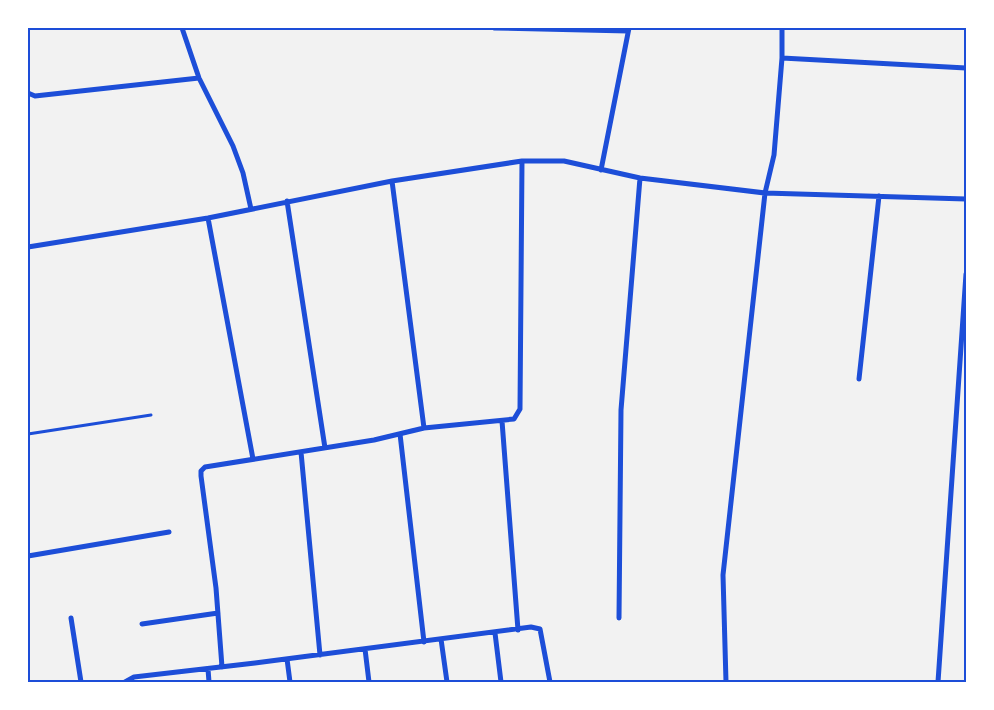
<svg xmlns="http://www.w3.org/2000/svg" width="994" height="710" font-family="Mulish,sans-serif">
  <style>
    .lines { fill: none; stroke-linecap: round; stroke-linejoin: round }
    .service { stroke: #1d4ed8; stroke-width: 3 }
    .minor { stroke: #1d4ed8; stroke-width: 5 }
    .neatline { fill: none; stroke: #1d4ed8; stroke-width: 2 }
  </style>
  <rect width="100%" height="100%" fill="#f2f2f2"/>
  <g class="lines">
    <path class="service" d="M28 434 151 415"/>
    <path class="minor" d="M182 28 199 78 233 146 243 173 251 209
      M494 28 628 31
      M782 58 966 68
      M28 93 35 96 199 78
      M601 170 629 28
      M392 181 424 428
      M287 201 325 448
      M208 218 253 459
      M28 247 208 218 392 181 522 161H564L640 178 765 193 966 199
      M859 379 879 196
      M502 421 518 630
      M400 434 424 642
      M301 452 320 655
      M28 556 169 532
      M71 618 81 682
      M619 618 621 410 640 178
      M142 624 218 613
      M495 633 501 682
      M441 639 447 682
      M365 649 369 682
      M287 659 290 682
      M222 667 216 588 201 476V471L205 467 374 440 424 428 514 419 520 409 522 161
      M208 669 209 682
      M125 682 134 677 255 663 531 627 540 629 550 682
      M726 682 723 575 765 193 774 155 782 58V28
      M938 682 966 274"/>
  </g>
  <rect width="994" height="710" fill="none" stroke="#ffffff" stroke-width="58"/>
  <rect x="29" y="29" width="936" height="652" class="neatline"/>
</svg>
